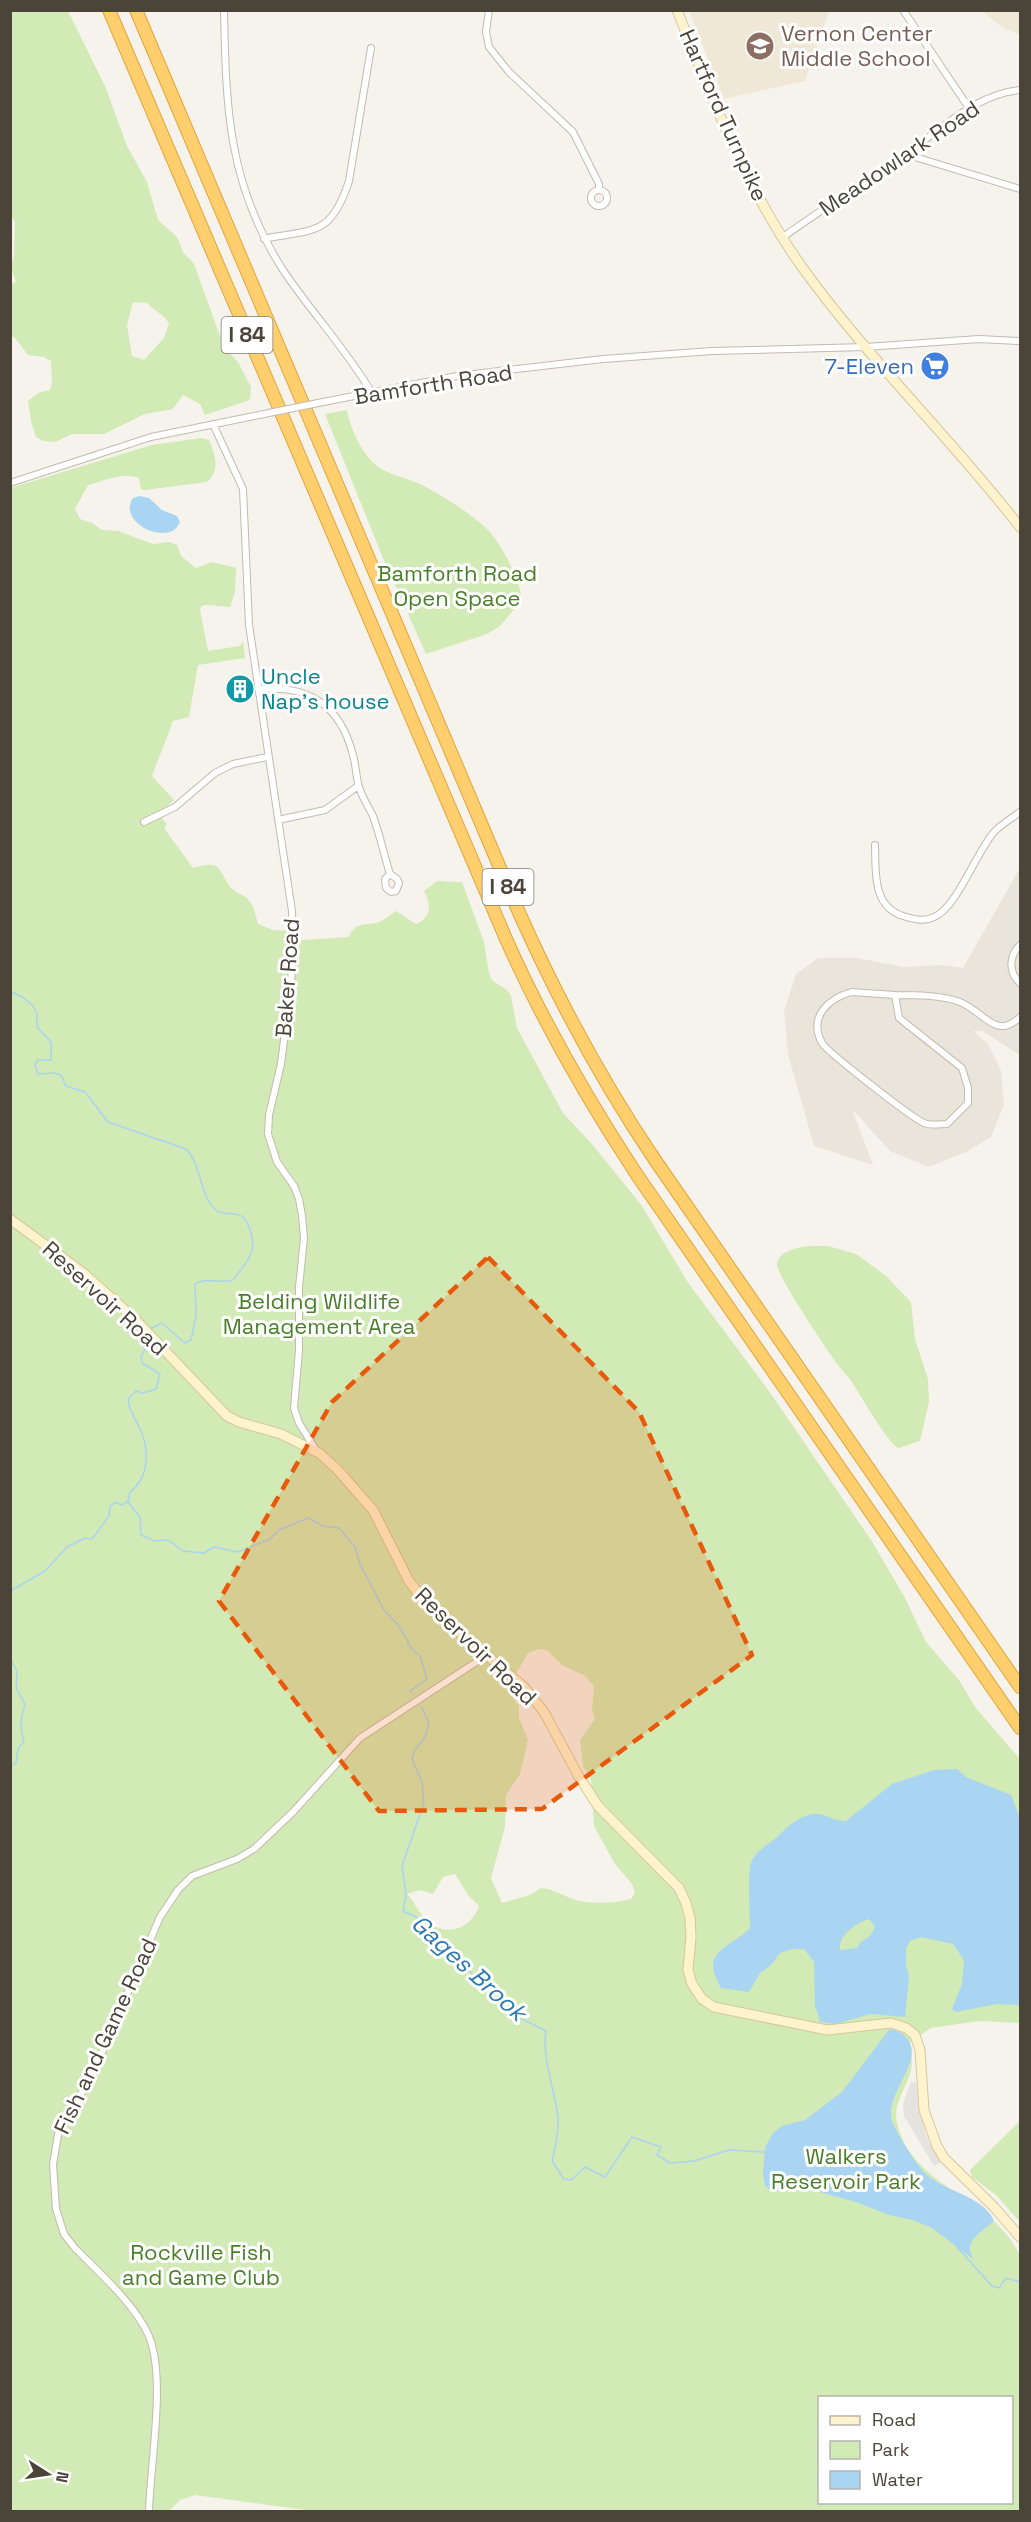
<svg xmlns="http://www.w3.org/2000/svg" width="1031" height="2522" font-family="'Space Grotesk',sans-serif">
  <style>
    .residential { fill: #eae5da }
    .education { fill: #efe8d6 }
    .green { fill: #d2eab5; fill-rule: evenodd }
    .parking { fill: #e5e3e0 }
    .water { fill: #a9d4f2; fill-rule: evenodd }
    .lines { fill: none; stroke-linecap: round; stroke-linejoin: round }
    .stream { stroke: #a9d4f2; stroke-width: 1.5 }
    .street-casing { stroke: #c2bbae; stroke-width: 8 }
    .secondary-casing { stroke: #d6c79b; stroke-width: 11 }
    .highway-casing { stroke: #e0a43c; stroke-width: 14 }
    .street { stroke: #fff; stroke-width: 6 }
    .secondary { stroke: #fff3cd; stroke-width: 9 }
    .highway { stroke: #ffcf6e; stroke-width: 12 }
    .street-bridge-casing { stroke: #c2bbae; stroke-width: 8; stroke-linecap: butt }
    .street-bridge { stroke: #fff; stroke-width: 6 }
    .marked { fill: #e8590c; fill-opacity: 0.2; stroke: #e8590c; stroke-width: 4.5; stroke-dasharray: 12 8; stroke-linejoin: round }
    .labels { text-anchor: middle; stroke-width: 6; stroke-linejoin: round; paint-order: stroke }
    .shield { fill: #fff; stroke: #817c74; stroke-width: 1.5 }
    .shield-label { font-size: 21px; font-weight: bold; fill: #4b4439 }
    .education-label { font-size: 22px; fill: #785e54; stroke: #fff; text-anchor: start }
    .street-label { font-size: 22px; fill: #4b4439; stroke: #fff }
    .shop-label { font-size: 22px; fill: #366cbe; stroke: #fff; text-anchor: end }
    .park-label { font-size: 22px; fill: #4a7f2a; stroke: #fff }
    .culture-label { font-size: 22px; fill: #0d838f; stroke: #fff; text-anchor: start }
    .water-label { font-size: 24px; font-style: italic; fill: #2e7ab2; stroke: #fff }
  </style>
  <rect width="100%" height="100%" fill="#f6f3ec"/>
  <path class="residential" d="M1020 868V1055L982 1031H973L988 1044 1001 1071 1004 1105 991 1137 968 1151 929 1167 890 1151 852 1109 873 1165 814 1146 788 1054 784 1011 796 974 818 958H857L903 967 942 965 963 968Z"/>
  <path class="education" d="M689 11H829L805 81 724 99Z
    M982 11H1020V34L1004 29Z"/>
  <path class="green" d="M11 10 68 11 105 86 127 146 147 182 158 220 177 237 183 252 194 264 224 347 238 362 251 387 250 399 247 401 205 415 200 404 183 395 173 409 145 414 104 434H72L55 442 43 441 36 437 31 421 28 401 38 393 50 390 52 382 51 361 44 357 28 355 15 338 11 336V284L16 282 11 267 14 255 15 222 10 213ZM133 302 147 303C154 311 165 315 169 324L164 338 144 360 132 356 127 325Z
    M347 410C350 428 362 454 377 466 388 474 403 477 415 482 433 489 475 516 488 530 502 545 520 580 522 600L500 626 487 634 426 654 383 558 325 414Z
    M201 438 209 440C215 454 221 470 207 482L145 490H141L139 478C121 472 105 481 88 485L75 509 80 519 92 523 102 530 118 531 153 544 169 542 177 545 181 556 196 568 212 562 236 568 235 592 230 607 206 605 202 606 200 610 208 651 240 646 243 641 245 658 198 665 189 717 173 721 152 776 174 800 159 814 167 825 164 828 193 868C221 860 217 867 230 887 234 891 237 892 242 895 253 900 255 913 258 924L273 930 293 931 302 940 349 937C356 918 372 928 383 920 388 917 391 914 396 911L416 924C432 917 431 904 424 891L437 881 462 882 484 942 489 974 493 981 507 990 511 996 517 1028 563 1113 592 1144 642 1206 689 1284 769 1391 871 1540 904 1596 926 1642 959 1680 975 1707 1020 1759V2023L979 2021 931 2028 909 2043C911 2052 913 2061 911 2070 906 2091 891 2104 898 2127 915 2188 996 2200 1020 2256V2508L1017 2511 320 2512 195 2495 180 2500 169 2511H11L10 488 152 445ZM539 1649 547 1650 562 1665 585 1676 594 1686 592 1711 595 1719 580 1740 583 1766 591 1780 594 1826 615 1864 632 1884 635 1892 631 1899C615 1903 589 1905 573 1899 562 1895 553 1889 541 1888L530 1895 502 1903 491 1878 505 1827 506 1795 520 1774 528 1740 519 1718V1706L511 1695 510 1684 528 1653ZM455 1874 468 1895 479 1906C471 1929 446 1938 427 1921 419 1914 415 1902 407 1894L419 1890 433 1894 443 1877ZM820 2398H1012V2502H820Z
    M811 1246H828L856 1254 885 1275 911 1302 915 1339 928 1379 929 1402 920 1441 899 1448C890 1447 859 1393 852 1382 848 1376 842 1371 838 1365 829 1353 775 1273 777 1264 779 1250 800 1247 811 1246Z
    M1020 2121V2222L996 2195 972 2177 970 2170Z"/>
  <path class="parking" d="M911 2081 916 2083 918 2105 926 2136 941 2162 934 2166 904 2116 903 2104Z"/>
  <path class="water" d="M139 496 149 498 162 510 177 516 180 522C170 548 116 523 133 498Z
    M957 1769 966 1777 1011 1795 1020 1818V2005L997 2004 956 2012 952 2009 962 1984 964 1960 953 1944 921 1937 910 1941 906 1948V1965L909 1976 905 2017 871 2014 835 2024 820 2022 815 2005 814 1962 804 1949H792L780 1953 770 1966 760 1973 749 1992 721 1988C699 1950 728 1950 750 1928 750 1915 747 1869 752 1860 757 1850 768 1845 776 1838 787 1827 798 1816 814 1814 825 1813 835 1822 846 1821L892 1784 934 1770ZM869 1919 875 1927 870 1936 861 1942 857 1948 840 1950C838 1935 856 1923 869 1919Z
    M889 2030C895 2029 896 2030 901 2033 933 2055 883 2092 892 2121 897 2134 917 2166 927 2175 946 2192 984 2196 994 2221 988 2227 967 2239 970 2251 970 2254 973 2256 973 2259L932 2228 913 2220 889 2215 859 2203 799 2186 775 2192 765 2186 763 2174 765 2147 773 2133 782 2126 805 2120 842 2092Z"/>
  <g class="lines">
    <path class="stream" d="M10 991 24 998 33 1006 37 1013V1027L51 1042V1060H38L35 1065 38 1074 55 1073 61 1075 66 1086 85 1092 108 1122 186 1149C202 1165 199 1195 216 1210 223 1216 235 1211 243 1217 246 1219 248 1225 250 1229 256 1249 252 1255 240 1271 237 1274 237 1276 235 1278 226 1286 208 1276 195 1284L196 1316 191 1340 185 1343 162 1323 150 1329
      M128 1501 130 1492C149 1478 150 1450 140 1429 135 1417 129 1412 128 1399L136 1391 143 1393 156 1389 160 1374 142 1363 141 1357 145 1349 142 1344 144 1335
      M128 1502 140 1517 141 1535 155 1541 168 1540 183 1551 204 1553 214 1547 238 1552 270 1539 279 1530 308 1518 323 1526 339 1528 355 1547 360 1564 384 1610 398 1625 408 1641V1645L420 1656 427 1679 410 1691 412 1693
      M10 1591 45 1571 67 1547 85 1538 92 1539 109 1516 110 1507 115 1502 122 1505 127 1502
      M10 1658 17 1671 16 1688 25 1704C21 1717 19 1728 24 1741L18 1749 16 1763 10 1766
      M421 1706 429 1723 425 1737 414 1751 412 1759 422 1782 424 1803 402 1866 406 1894 403 1911 416 1917 424 1930 454 1954 472 1974 512 2003 522 2019 546 2031C542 2057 553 2085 557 2110 560 2127 556 2145 552 2161L564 2179 571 2180 585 2167 605 2177 632 2137 661 2147 657 2155 670 2163 694 2161 729 2150 765 2152
      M10 1781V1785
      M957 2247 992 2286 999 2288 1006 2278 1020 2282"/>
    <g class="street-casing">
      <path id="street" d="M224 10C226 109 228 184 283 270 311 312 346 349 372 393
        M489 10 486 32 489 47 509 72 573 132 599 184V190
        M903 10 969 108
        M905 154 1020 189
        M591 198a8 8 0 1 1 16 0a8 8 0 1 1-16 0Z
        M783 237C823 209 864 182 905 154 942 130 975 94 1020 90
        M264 239C313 229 331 237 349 181L371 48
        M323 402 457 376 603 359 712 351 866 347 979 339 1020 341
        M213 424 243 489 249 625 292 911 293 948 291 984 281 1064 269 1115 268 1134 277 1162 294 1186 299 1199 302 1216 304 1238 299 1287V1350L294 1408 299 1423 316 1450
        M10 483 151 437 259 415
        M258 689C308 685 340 704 353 755 356 765 356 777 359 787 362 797 368 806 373 816 380 835 384 855 390 874L385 879 386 888 391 892 396 891 399 883 397 879 390 874
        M278 820 325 810 358 786
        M144 822 175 807 215 773 233 764 267 757
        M875 845C876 872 872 906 903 916 913 919 924 922 934 917 957 908 977 850 995 831 1002 824 1012 818 1020 812
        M1020 945C1009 956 1008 972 1020 983
        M851 992 895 995 899 1018 962 1068 968 1088V1103L947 1124C940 1124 930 1126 924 1123 912 1118 826 1051 822 1043 808 1017 828 999 851 992Z
        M895 995C916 995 941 995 960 1002 983 1011 996 1041 1020 1017
        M149 2512C150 2464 167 2375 148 2334 134 2303 97 2271 74 2247L64 2234 56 2209 53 2164 59 2129 91 2078 160 1917 178 1890 192 1876 237 1859 254 1849 293 1812 360 1738 487 1655"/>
    </g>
    <g class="secondary-casing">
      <path id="secondary" d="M677 10C712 98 746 189 802 267 868 359 951 438 1020 527
        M10 1219 82 1272 133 1317 227 1416 239 1422 281 1434 319 1453 337 1469 373 1510 409 1581 427 1605 524 1687 544 1712 578 1775 598 1806 679 1888 686 1903 690 1918 691 1937 688 1970 692 1984 702 1999 714 2007 827 2030 891 2023 906 2028 915 2035 920 2050 924 2110 937 2146 944 2158 994 2207 1020 2237"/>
    </g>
    <g class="highway-casing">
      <path id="highway" d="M109 10 506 939C543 1022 587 1099 637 1175L1020 1728
        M136 10 517 908C556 996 601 1080 655 1160L1020 1687"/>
    </g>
    <use href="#street" class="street"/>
    <use href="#secondary" class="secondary"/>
    <use href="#highway" class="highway"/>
    <g class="street-bridge-casing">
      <path id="street-bridge" d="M259 415 323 402"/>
    </g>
    <use href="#street-bridge" class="street-bridge"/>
  </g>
  <path class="marked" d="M488 1257 639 1412 752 1655 542 1809 379 1811 219 1601 332 1402Z"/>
  <defs>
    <g id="school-disc" transform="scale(1.5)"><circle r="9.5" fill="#8d6e63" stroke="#fff"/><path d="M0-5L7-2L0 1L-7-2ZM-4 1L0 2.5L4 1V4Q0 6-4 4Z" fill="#fff"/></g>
    <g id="supermarket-disc" transform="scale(1.5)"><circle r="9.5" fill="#3f7fe0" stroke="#fff"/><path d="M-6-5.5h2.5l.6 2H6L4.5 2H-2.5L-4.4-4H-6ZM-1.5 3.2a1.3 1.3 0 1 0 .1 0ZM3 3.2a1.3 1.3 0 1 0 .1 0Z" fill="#fff"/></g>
    <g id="building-disc" transform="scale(1.5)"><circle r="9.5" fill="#0f9aa8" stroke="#fff"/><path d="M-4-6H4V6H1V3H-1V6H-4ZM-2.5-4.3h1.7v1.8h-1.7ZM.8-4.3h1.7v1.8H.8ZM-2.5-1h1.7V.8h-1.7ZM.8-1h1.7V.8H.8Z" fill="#fff"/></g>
  </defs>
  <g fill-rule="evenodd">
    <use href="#school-disc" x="760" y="46"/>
    <use href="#supermarket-disc" x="935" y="366"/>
    <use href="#building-disc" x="240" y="689"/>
  </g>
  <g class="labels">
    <g class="shield">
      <rect x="221.5" y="317" width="51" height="36" rx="4.5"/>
      <rect x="482.5" y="869" width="51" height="36" rx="4.5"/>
    </g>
    <g class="shield-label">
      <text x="247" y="342">I 84</text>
      <text x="508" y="894">I 84</text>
    </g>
    <g class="education-label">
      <text x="781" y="41">Vernon Center<tspan x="781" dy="25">Middle School</tspan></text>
    </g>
    <g class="street-label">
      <text transform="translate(724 115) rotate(66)" y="8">Hartford Turnpike</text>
      <text transform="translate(899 158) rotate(-34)" y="8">Meadowlark Road</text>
      <text transform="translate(433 384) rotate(-9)" y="8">Bamforth Road</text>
      <text transform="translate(287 978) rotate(-86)" y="8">Baker Road</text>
      <text transform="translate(105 1298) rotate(42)" y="8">Reservoir Road</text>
      <text transform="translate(476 1646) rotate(44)" y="8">Reservoir Road</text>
      <text transform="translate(105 2036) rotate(-65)" y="8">Fish and Game Road</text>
    </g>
    <g class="shop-label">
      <text x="914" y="374">7-Eleven</text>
    </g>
    <g class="park-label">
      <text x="457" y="581">Bamforth Road<tspan x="457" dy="25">Open Space</tspan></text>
      <text x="319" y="1309">Belding Wildlife<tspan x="319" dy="25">Management Area</tspan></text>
      <text x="846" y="2164">Walkers<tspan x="846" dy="25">Reservoir Park</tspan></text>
      <text x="201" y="2260">Rockville Fish<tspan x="201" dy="25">and Game Club</tspan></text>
    </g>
    <g class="culture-label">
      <text x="261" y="684">Uncle<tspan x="261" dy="25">Nap's house</tspan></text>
    </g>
    <g class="water-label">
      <text transform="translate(469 1968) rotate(42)" y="8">Gages Brook</text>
    </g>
  </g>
  <rect width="1031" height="2522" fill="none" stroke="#4b4439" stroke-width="24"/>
  <rect x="818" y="2396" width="195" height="108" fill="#ffffff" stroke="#b7b4b0" stroke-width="1.5"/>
  <rect x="830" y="2416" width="30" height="9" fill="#fff3cd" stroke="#b7b4b0" stroke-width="1.5"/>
  <text x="872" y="2426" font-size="18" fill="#4b4439">Road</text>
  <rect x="830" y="2441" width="30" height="18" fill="#d2eab5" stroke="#b7b4b0" stroke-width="1.5"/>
  <text x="872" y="2456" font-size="18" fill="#4b4439">Park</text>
  <rect x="830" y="2471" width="30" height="18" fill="#a9d4f2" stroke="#b7b4b0" stroke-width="1.5"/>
  <text x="872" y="2486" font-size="18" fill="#4b4439">Water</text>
  <g transform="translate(48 2474) rotate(102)" stroke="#ffffff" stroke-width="4.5" paint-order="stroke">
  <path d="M0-4.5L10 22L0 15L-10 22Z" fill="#4b4439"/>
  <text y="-9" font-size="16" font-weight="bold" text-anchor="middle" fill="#4b4439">N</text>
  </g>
</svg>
